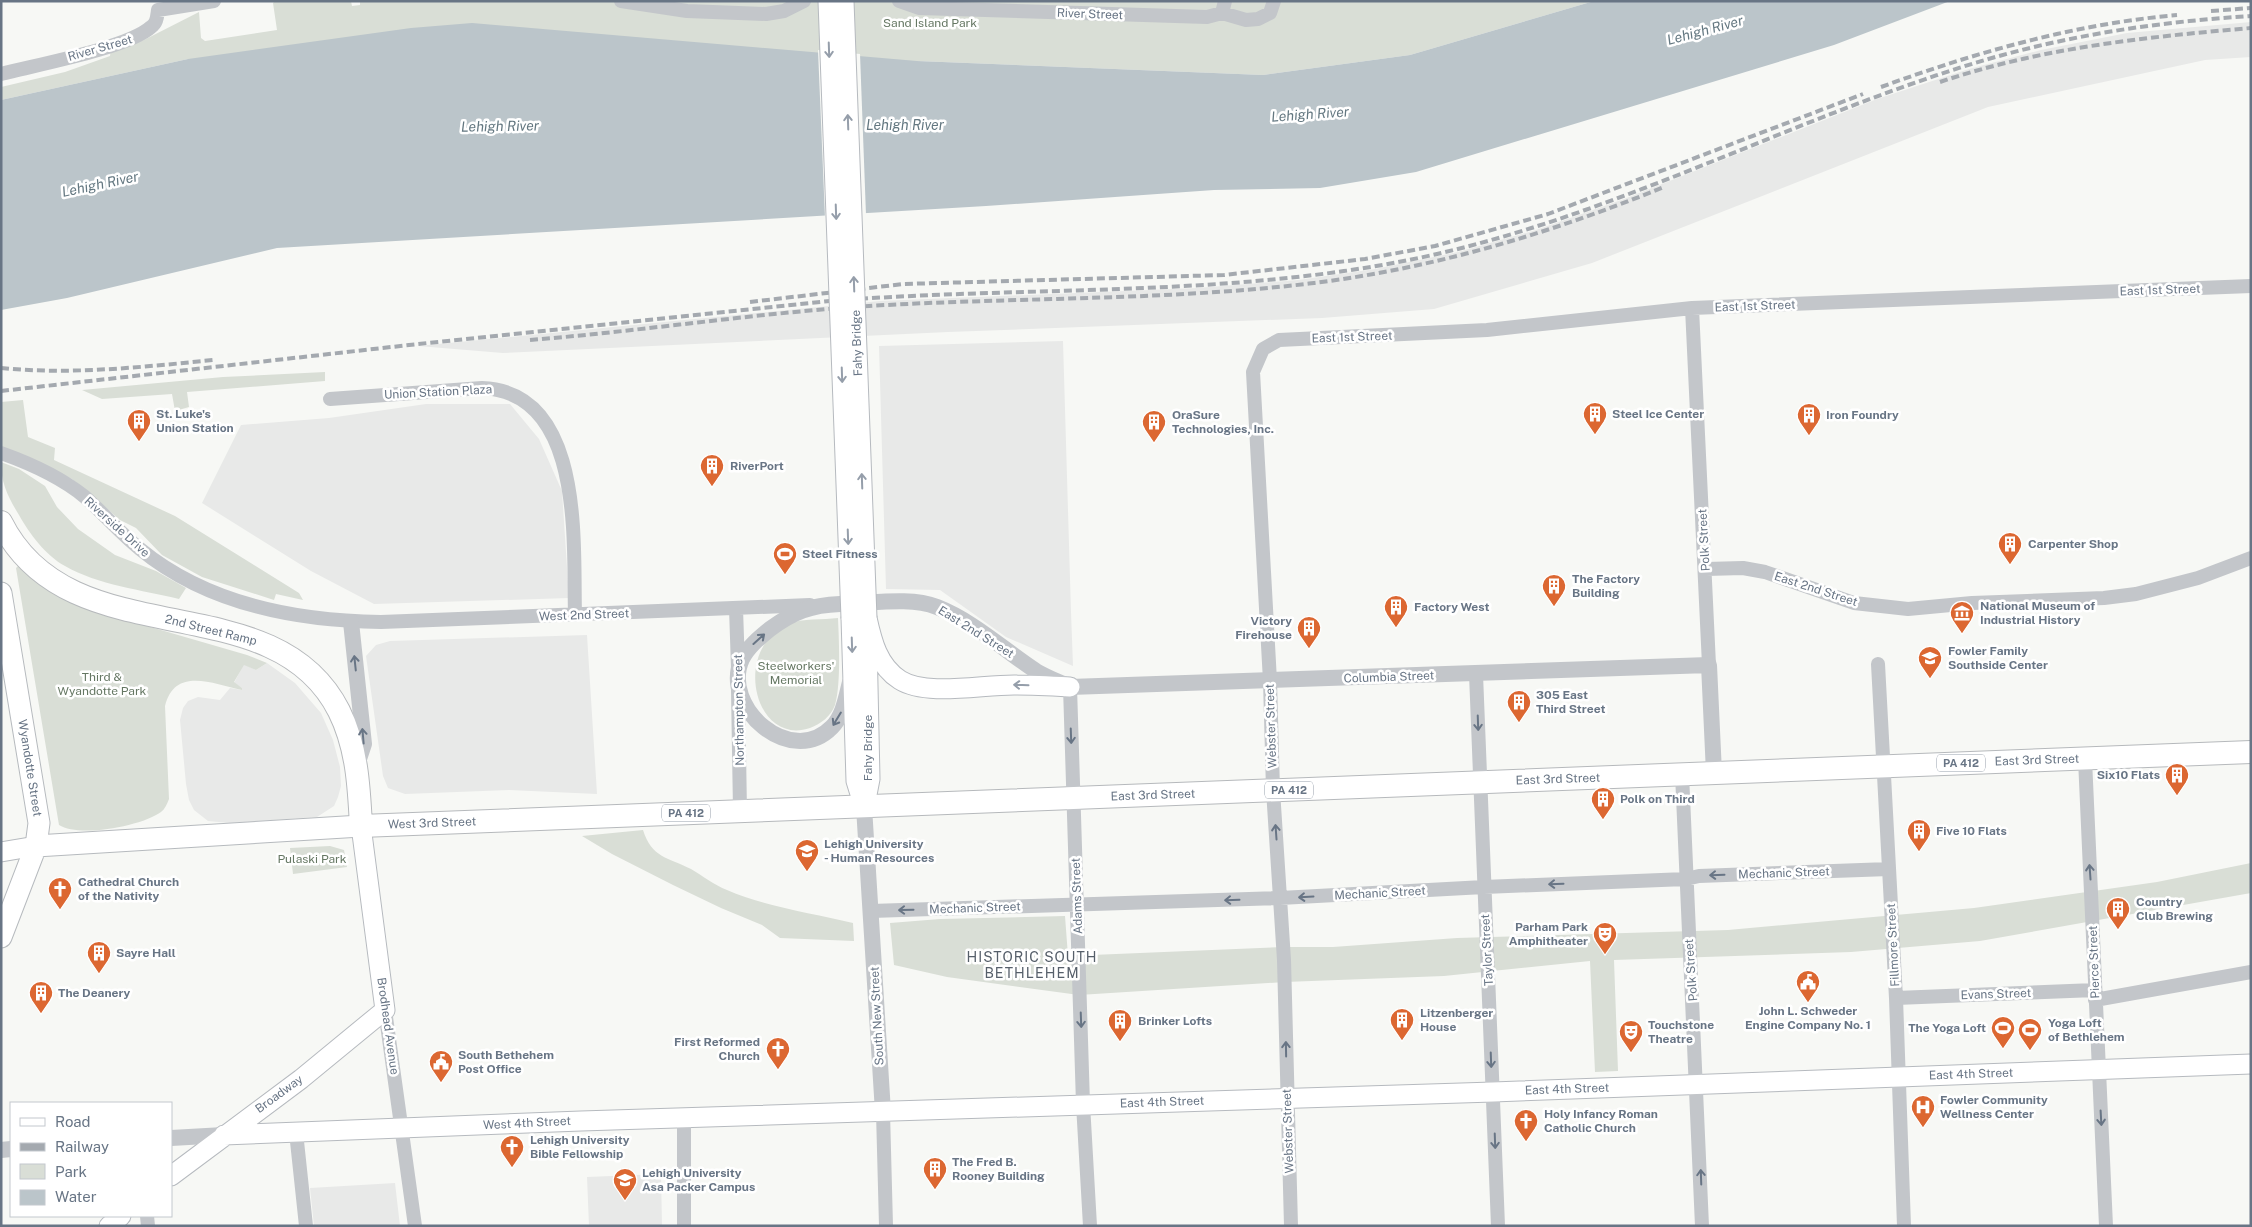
<svg xmlns="http://www.w3.org/2000/svg" width="2252" height="1227" font-family="'Public Sans',sans-serif">
  <style>
    .built { fill: #e8e9e8 }
    .green { fill: #d9ded6 }
    .water { fill: #bbc5ca }
    .pier { fill: #f7f8f5 }
    .lines { fill: none; stroke-linecap: round; stroke-linejoin: round }
    .secondary-casing { stroke: #b6babf; stroke-width: 21 }
    .primary-casing { stroke: #b6babe; stroke-width: 23 }
    .trunk-casing { stroke: #b6b9bc; stroke-width: 24 }
    .minor { stroke: #c3c6ca; stroke-width: 14 }
    .tertiary { stroke: #c3c6ca; stroke-width: 16 }
    .secondary { stroke: #fff; stroke-width: 19 }
    .primary { stroke: #fff; stroke-width: 21 }
    .trunk { stroke: #fff; stroke-width: 22 }
    .rail { stroke: #a4a9af; stroke-width: 4; stroke-dasharray: 8 4; stroke-linecap: butt }
    .secondary-bridge-casing { stroke: #b6babf; stroke-width: 21; stroke-linecap: butt }
    .secondary-bridge { stroke: #fff; stroke-width: 19 }
    .oneway { stroke: #959eaa }
    .oneway2 { stroke: #687585 }
    .labels { text-anchor: middle; stroke-width: 5; stroke-linejoin: round; paint-order: stroke }
    .shield { fill: #fff; stroke: #959eaa; stroke-width: 1 }
    .shield-label { font-size: 11px; font-weight: bold; fill: #687585 }
    .street-label { font-size: 12px; fill: #687585; stroke: #fff }
    .park-label { font-size: 12px; fill: #657763; stroke: #fff }
    .poi-label { font-size: 12px; font-weight: bold; fill: #687585; stroke: #fff; text-anchor: start }
    .water-label { font-size: 14px; font-style: italic; fill: #637780; stroke: #fff }
    .neighbourhood-label { font-size: 14px; letter-spacing: 1px; fill: #565f6a; stroke: #fff }
  </style>
  <rect width="100%" height="100%" fill="#f7f8f5"/>
  <path class="built" d="M2251 22V57L2205 60 1988 107 1592 263 1434 309 1322 318 948 332 503 353 418 346 880 301 1197 288 1298 280 1375 269 1458 252 1536 230 1624 199 1877 99 1969 69 2041 50 2127 33Z
    M1063 341 1071 612 1073 666 1006 637 940 590 886 589 879 346Z
    M426 404H510L539 439 562 491 569 598 374 604 311 571 202 503 241 425 329 418Z
    M587 635 597 794 509 790 405 794 388 788 383 776 366 656 376 645 390 641Z
    M267 663 295 683 321 713 333 740 340 767 341 786 338 797 334 806 317 817 229 823 208 821 194 810 189 800 186 784 180 720 183 708 188 701 198 697 220 700 230 688 242 690V688L234 683 244 664 256 670Z
    M661 1174 662 1226H589L587 1177Z
    M395 1183 400 1226H314L310 1188Z"/>
  <path class="green" d="M275 1H351L352 6 360 5V1H1594L1410 55 1263 75 917 61 188 59 1 100V87L65 72 110 56 111 48 142 41 199 12 201 38 205 41 277 30 273 3Z
    M325 372V381L187 392 189 407 175 411 172 394 102 399 82 390 223 377Z
    M23 400 28 437 55 448 54 460 175 516 299 593 303 600 276 594 274 600 202 577 162 555 136 528 120 520 72 479 1 447V402Z
    M1 462 19 469 45 486 57 507 78 529 115 555 156 571 186 588 179 599C142 590 98 585 65 566 46 556 29 533 19 515 8 497 1 483 1 462Z
    M18 566 53 593 85 608 247 655 267 663 256 670 244 665 234 682 242 688V690C213 684 175 666 165 706L169 799C167 804 165 809 161 812 142 826 79 838 59 825L16 568Z
    M838 618C839 640 841 685 835 705 831 716 821 724 810 728 754 747 731 648 789 624 802 618 823 620 838 618Z
    M643 830C652 858 667 857 691 869 703 876 714 885 727 890 766 907 812 913 853 923L854 941 780 938 762 925 721 908 673 885 612 854 582 836Z
    M330 846 344 850 347 867 293 874 290 848Z
    M2251 863V893L1980 941 1851 952 1614 960 1618 1071 1595 1072 1590 961 1444 976 1285 982 1079 995 947 977 894 965 890 923 940 919 1065 916 1068 956 1284 947H1333L1457 938 1728 930 1974 908 2157 882Z"/>
  <path class="water" d="M1594 1H1950L1834 45 1416 172 1320 188 1214 190 986 206 277 248 67 298 1 310V100L188 59 411 28 472 23 917 61 1263 75 1410 55Z"/>
  <path class="pier" d="M818 50 860 54 866 215 825 218Z"/>
  <g class="lines">
    <g class="secondary-casing">
      <path id="secondary" d="M851 618 856 781 864 807
        M867 618C872 641 878 666 900 680 927 697 984 684 1017 685 1034 685 1052 686 1070 687
        M865 805 870 779 867 639
        M1 852 36 846
        M224 1135 581 1121 1493 1092 2251 1064
        M171 1176 301 1079 385 1010 361 826
        M109 1226 121 1216"/>
    </g>
    <g class="primary-casing">
      <path id="primary" d="M1 593 39 823 36 846 1 937
        M36 846 361 826"/>
    </g>
    <g class="trunk-casing">
      <path id="trunk" d="M1 522C70 661 273 580 339 711 357 747 359 786 361 826L2251 752"/>
    </g>
    <path class="minor" d="M621 1 687 11 766 14 784 11 804 1
      M899 1 919 8 1207 17 1222 13 1246 20 1258 19 1270 13 1274 1
      M1222 13 1225 1
      M1 74C35 65 128 48 151 27 157 23 157 17 158 10L214 1
      M1692 308 1709 665
      M330 399 482 388C585 392 573 544 575 615
      M1 453C29 463 62 478 85 497 104 514 120 533 140 549 207 604 296 621 381 622L810 605
      M1706 569 1743 568 1765 572 1854 603 1908 609 1972 603 2104 598 2136 594 2198 578 2251 558
      M736 608 738 668
      M1878 664 1896 998 1904 1226
      M1476 674 1498 1226
      M1070 687 1083 1104 1090 1226
      M738 690 740 811
      M2085 759 2106 1226
      M1682 774 1702 1226
      M871 911 1280 898 1484 887 1686 879 1699 876 1889 869
      M1896 998 2095 990
      M2095 1000 2251 972
      M385 1010 415 1226
      M883 1112 886 1226
      M296 1132 306 1226
      M147 1216 148 1226
      M684 1226V1118
      M1291 1226 1284 960 1273 790 1270 681 1253 372 1263 349 1279 340 1487 330 1692 308 2251 286"/>
    <path class="tertiary" d="M351 622 364 744 357 765
      M850 682C846 698 843 716 832 727 791 769 720 707 742 659 748 647 759 638 770 629 793 612 811 605 840 604 870 604 909 596 937 607 973 621 1004 650 1036 671 1046 677 1059 682 1070 687L1709 665 1714 773
      M864 807 883 1112
      M171 1138 224 1135
      M1 1150 11 1149"/>
    <use href="#secondary" class="secondary"/>
    <use href="#primary" class="primary"/>
    <use href="#trunk" class="trunk"/>
    <path class="rail" d="M2211 11 2251 8
      M1940 82C2040 48 2145 37 2251 28
      M1881 87C1977 52 2075 24 2177 15
      M750 302 903 284 1224 275 1365 259 1435 246 1548 214 1863 94
      M530 340C643 331 756 313 869 306 1017 297 1167 301 1314 283 1435 268 1551 233 1664 187
      M1 368C71 375 143 367 213 360
      M1 391 418 344 830 301C1032 285 1239 299 1437 254 1619 212 1785 123 1962 67 2056 37 2153 22 2251 16"/>
    <g class="secondary-bridge-casing">
      <path id="secondary-bridge" d="M828 1 851 618
        M844 1 867 618"/>
    </g>
    <use href="#secondary-bridge" class="secondary-bridge"/>
  </g>
  <defs><path id="oneway-shaft" d="M-6 0H5M1.5-3L5.5 0L1.5 3" fill="none" stroke-width="1.6" stroke-linecap="round" stroke-linejoin="round" transform="scale(1.25)"/></defs>
  <g class="oneway">
    <use href="#oneway-shaft" transform="translate(829 50) rotate(88)"/>
    <use href="#oneway-shaft" transform="translate(848 122) rotate(-92)"/>
    <use href="#oneway-shaft" transform="translate(836 212) rotate(88)"/>
    <use href="#oneway-shaft" transform="translate(854 284) rotate(-92)"/>
    <use href="#oneway-shaft" transform="translate(842 375) rotate(88)"/>
    <use href="#oneway-shaft" transform="translate(862 481) rotate(-92)"/>
    <use href="#oneway-shaft" transform="translate(848 537) rotate(88)"/>
    <use href="#oneway-shaft" transform="translate(852 645) rotate(88)"/>
    <use href="#oneway-shaft" transform="translate(1021 685) rotate(-178)"/>
  </g>
  <g class="oneway2">
    <use href="#oneway-shaft" transform="translate(759 639) rotate(-42)"/>
    <use href="#oneway-shaft" transform="translate(355 663) rotate(-96)"/>
    <use href="#oneway-shaft" transform="translate(837 719) rotate(121)"/>
    <use href="#oneway-shaft" transform="translate(1478 723) rotate(88)"/>
    <use href="#oneway-shaft" transform="translate(363 736) rotate(-95)"/>
    <use href="#oneway-shaft" transform="translate(1071 736) rotate(88)"/>
    <use href="#oneway-shaft" transform="translate(1276 832) rotate(-94)"/>
    <use href="#oneway-shaft" transform="translate(2090 872) rotate(-94)"/>
    <use href="#oneway-shaft" transform="translate(1717 875) rotate(178)"/>
    <use href="#oneway-shaft" transform="translate(1556 884) rotate(178)"/>
    <use href="#oneway-shaft" transform="translate(1306 897) rotate(177)"/>
    <use href="#oneway-shaft" transform="translate(1232 900) rotate(178)"/>
    <use href="#oneway-shaft" transform="translate(906 910) rotate(179)"/>
    <use href="#oneway-shaft" transform="translate(1081 1020) rotate(88)"/>
    <use href="#oneway-shaft" transform="translate(1286 1049) rotate(-91)"/>
    <use href="#oneway-shaft" transform="translate(1491 1060) rotate(88)"/>
    <use href="#oneway-shaft" transform="translate(2101 1118) rotate(87)"/>
    <use href="#oneway-shaft" transform="translate(1495 1141) rotate(88)"/>
    <use href="#oneway-shaft" transform="translate(1701 1177) rotate(-92)"/>
  </g>
  <defs>
    <g id="building-pin" transform="scale(1.25)"><path d="M0 17L-7.5 6A9.5 9.5 0 1 1 7.5 6Z" fill="#dc6731" stroke="#fff"/><path d="M-4-6H4V6H1V3H-1V6H-4ZM-2.5-4.3h1.7v1.8h-1.7ZM.8-4.3h1.7v1.8H.8ZM-2.5-1h1.7V.8h-1.7ZM.8-1h1.7V.8H.8Z" fill="#fff"/></g>
    <g id="stadium-pin" transform="scale(1.25)"><path d="M0 17L-7.5 6A9.5 9.5 0 1 1 7.5 6Z" fill="#dc6731" stroke="#fff"/><path d="M0-5a6.5 5 0 1 0 0 10a6.5 5 0 1 0 0-10ZM-3.5-1.8h7v3.6h-7Z" fill="#fff"/></g>
    <g id="museum-pin" transform="scale(1.25)"><path d="M0 17L-7.5 6A9.5 9.5 0 1 1 7.5 6Z" fill="#dc6731" stroke="#fff"/><path d="M0-6L6-3V-2H-6V-3ZM-5-1h2V3h-2ZM-1-1h2V3h-2ZM3-1h2V3H3ZM-6 4H6V6H-6Z" fill="#fff"/></g>
    <g id="university-pin" transform="scale(1.25)"><path d="M0 17L-7.5 6A9.5 9.5 0 1 1 7.5 6Z" fill="#dc6731" stroke="#fff"/><path d="M0-5L7-2L0 1L-7-2ZM-4 1L0 2.5L4 1V4Q0 6-4 4Z" fill="#fff"/></g>
    <g id="church-pin" transform="scale(1.25)"><path d="M0 17L-7.5 6A9.5 9.5 0 1 1 7.5 6Z" fill="#dc6731" stroke="#fff"/><path d="M-1.2-6h2.4v3.5h3.3v2.4h-3.3V6h-2.4V-.1h-3.3v-2.4h3.3Z" fill="#fff"/></g>
    <g id="theatre-pin" transform="scale(1.25)"><path d="M0 17L-7.5 6A9.5 9.5 0 1 1 7.5 6Z" fill="#dc6731" stroke="#fff"/><path d="M-5-5.5Q0-4 5-5.5V0Q5 5 0 6Q-5 5-5 0ZM-3.3-2.5H-1v1.5H-3.3ZM1-2.5H3.3v1.5H1ZM-2.8 1Q0 5.5 2.8 1Z" fill="#fff"/></g>
    <g id="civic-pin" transform="scale(1.25)"><path d="M0 17L-7.5 6A9.5 9.5 0 1 1 7.5 6Z" fill="#dc6731" stroke="#fff"/><path d="M-.6-6.5H3V-4.5H.6V-3L4-1V1h2V6H-6V1h2V-1L-.6-3ZM-1.2 2.5V6h2.4V2.5Z" fill="#fff"/></g>
    <g id="hospital-pin" transform="scale(1.25)"><path d="M0 17L-7.5 6A9.5 9.5 0 1 1 7.5 6Z" fill="#dc6731" stroke="#fff"/><path d="M-5-5h3v3.5h4V-5h3V5h-3V1.5h-4V5h-3Z" fill="#fff"/></g>
  </defs>
  <g fill-rule="evenodd">
    <use href="#building-pin" x="1595" y="414"/>
    <use href="#building-pin" x="1809" y="415"/>
    <use href="#building-pin" x="139" y="421"/>
    <use href="#building-pin" x="1154" y="422"/>
    <use href="#building-pin" x="712" y="466"/>
    <use href="#building-pin" x="2010" y="544"/>
    <use href="#stadium-pin" x="785" y="554"/>
    <use href="#building-pin" x="1554" y="586"/>
    <use href="#building-pin" x="1396" y="607"/>
    <use href="#museum-pin" x="1962" y="613"/>
    <use href="#building-pin" x="1309" y="628"/>
    <use href="#university-pin" x="1930" y="658"/>
    <use href="#building-pin" x="1519" y="702"/>
    <use href="#building-pin" x="2177" y="775"/>
    <use href="#building-pin" x="1603" y="799"/>
    <use href="#building-pin" x="1919" y="831"/>
    <use href="#university-pin" x="807" y="851"/>
    <use href="#church-pin" x="60" y="889"/>
    <use href="#building-pin" x="2118" y="909"/>
    <use href="#theatre-pin" x="1605" y="934"/>
    <use href="#building-pin" x="99" y="953"/>
    <use href="#civic-pin" x="1808" y="982"/>
    <use href="#building-pin" x="41" y="993"/>
    <use href="#building-pin" x="1402" y="1020"/>
    <use href="#building-pin" x="1120" y="1021"/>
    <use href="#stadium-pin" x="2003" y="1028"/>
    <use href="#stadium-pin" x="2030" y="1030"/>
    <use href="#theatre-pin" x="1631" y="1032"/>
    <use href="#church-pin" x="778" y="1049"/>
    <use href="#civic-pin" x="441" y="1062"/>
    <use href="#hospital-pin" x="1923" y="1107"/>
    <use href="#church-pin" x="1526" y="1121"/>
    <use href="#church-pin" x="512" y="1147"/>
    <use href="#building-pin" x="935" y="1169"/>
    <use href="#university-pin" x="625" y="1180"/>
  </g>
  <g class="labels">
    <g class="shield">
      <rect x="1937" y="754.5" width="48" height="17" rx="4"/>
      <rect x="1265" y="781.5" width="48" height="17" rx="4"/>
      <rect x="662" y="804.5" width="48" height="17" rx="4"/>
    </g>
    <g class="shield-label">
      <text x="1961" y="767">PA 412</text>
      <text x="1289" y="794">PA 412</text>
      <text x="686" y="817">PA 412</text>
    </g>
    <g class="street-label">
      <text transform="translate(1090 14) rotate(2)" y="4">River Street</text>
      <text transform="translate(100 48) rotate(-16)" y="4">River Street</text>
      <text transform="translate(2160 290) rotate(-2)" y="4">East 1st Street</text>
      <text transform="translate(1755 306) rotate(-2)" y="4">East 1st Street</text>
      <text transform="translate(1352 337) rotate(-2)" y="4">East 1st Street</text>
      <text transform="translate(857 343) rotate(-92)" y="4">Fahy Bridge</text>
      <text transform="translate(438 392) rotate(-3)" y="4">Union Station Plaza</text>
      <text transform="translate(117 527) rotate(42)" y="4">Riverside Drive</text>
      <text transform="translate(1704 540) rotate(-93)" y="4">Polk Street</text>
      <text transform="translate(1816 589) rotate(18)" y="4">East 2nd Street</text>
      <text transform="translate(584 615) rotate(-2)" y="4">West 2nd Street</text>
      <text transform="translate(211 630) rotate(14)" y="4">2nd Street Ramp</text>
      <text transform="translate(976 632) rotate(32)" y="4">East 2nd Street</text>
      <text transform="translate(1389 677) rotate(-2)" y="4">Columbia Street</text>
      <text transform="translate(739 710) rotate(-91)" y="4">Northampton Street</text>
      <text transform="translate(1271 726) rotate(-92)" y="4">Webster Street</text>
      <text transform="translate(868 748) rotate(-90)" y="4">Fahy Bridge</text>
      <text transform="translate(2037 760) rotate(-2)" y="4">East 3rd Street</text>
      <text transform="translate(30 768) rotate(81)" y="4">Wyandotte Street</text>
      <text transform="translate(1558 779) rotate(-2)" y="4">East 3rd Street</text>
      <text transform="translate(1153 795) rotate(-2)" y="4">East 3rd Street</text>
      <text transform="translate(432 823) rotate(-2)" y="4">West 3rd Street</text>
      <text transform="translate(1784 873) rotate(-2)" y="4">Mechanic Street</text>
      <text transform="translate(1380 893) rotate(-3)" y="4">Mechanic Street</text>
      <text transform="translate(1077 896) rotate(-92)" y="4">Adams Street</text>
      <text transform="translate(975 908) rotate(-2)" y="4">Mechanic Street</text>
      <text transform="translate(1893 945) rotate(-93)" y="4">Fillmore Street</text>
      <text transform="translate(1487 950) rotate(-93)" y="4">Taylor Street</text>
      <text transform="translate(2094 962) rotate(-92)" y="4">Pierce Street</text>
      <text transform="translate(1691 970) rotate(-94)" y="4">Polk Street</text>
      <text transform="translate(1996 994) rotate(-2)" y="4">Evans Street</text>
      <text transform="translate(877 1016) rotate(-93)" y="4">South New Street</text>
      <text transform="translate(388 1026) rotate(82)" y="4">Brodhead Avenue</text>
      <text transform="translate(1971 1074) rotate(-2)" y="4">East 4th Street</text>
      <text transform="translate(1567 1089) rotate(-2)" y="4">East 4th Street</text>
      <text transform="translate(279 1094) rotate(-36)" y="4">Broadway</text>
      <text transform="translate(1162 1102) rotate(-2)" y="4">East 4th Street</text>
      <text transform="translate(527 1123) rotate(-3)" y="4">West 4th Street</text>
      <text transform="translate(1288 1131) rotate(-92)" y="4">Webster Street</text>
    </g>
    <g class="park-label">
      <text x="930" y="27">Sand Island Park</text>
      <text x="796" y="670">Steelworkers'<tspan x="796" dy="14">Memorial</tspan></text>
      <text x="102" y="681">Third &amp;<tspan x="102" dy="14">Wyandotte Park</tspan></text>
      <text x="312" y="863">Pulaski Park</text>
    </g>
    <g class="poi-label">
      <text x="156" y="418">St. Luke's<tspan x="156" dy="14">Union Station</tspan></text>
      <text x="1612" y="418">Steel Ice Center</text>
      <text x="1172" y="419">OraSure<tspan x="1172" dy="14">Technologies, Inc.</tspan></text>
      <text x="1826" y="419">Iron Foundry</text>
      <text x="730" y="470">RiverPort</text>
      <text x="2028" y="548">Carpenter Shop</text>
      <text x="802" y="558">Steel Fitness</text>
      <text x="1572" y="583">The Factory<tspan x="1572" dy="14">Building</tspan></text>
      <text x="1980" y="610">National Museum of<tspan x="1980" dy="14">Industrial History</tspan></text>
      <text x="1414" y="611">Factory West</text>
      <text x="1292" y="625" text-anchor="end">Victory<tspan x="1292" dy="14">Firehouse</tspan></text>
      <text x="1948" y="655">Fowler Family<tspan x="1948" dy="14">Southside Center</tspan></text>
      <text x="1536" y="699">305 East<tspan x="1536" dy="14">Third Street</tspan></text>
      <text x="2160" y="779" text-anchor="end">Six10 Flats</text>
      <text x="1620" y="803">Polk on Third</text>
      <text x="1936" y="835">Five 10 Flats</text>
      <text x="824" y="848">Lehigh University<tspan x="824" dy="14">- Human Resources</tspan></text>
      <text x="78" y="886">Cathedral Church<tspan x="78" dy="14">of the Nativity</tspan></text>
      <text x="2136" y="906">Country<tspan x="2136" dy="14">Club Brewing</tspan></text>
      <text x="1588" y="931" text-anchor="end">Parham Park<tspan x="1588" dy="14">Amphitheater</tspan></text>
      <text x="116" y="957">Sayre Hall</text>
      <text x="58" y="997">The Deanery</text>
      <text x="1808" y="1015" text-anchor="middle">John L. Schweder<tspan x="1808" dy="14">Engine Company No. 1</tspan></text>
      <text x="1420" y="1017">Litzenberger<tspan x="1420" dy="14">House</tspan></text>
      <text x="1138" y="1025">Brinker Lofts</text>
      <text x="2048" y="1027">Yoga Loft<tspan x="2048" dy="14">of Bethlehem</tspan></text>
      <text x="1648" y="1029">Touchstone<tspan x="1648" dy="14">Theatre</tspan></text>
      <text x="1986" y="1032" text-anchor="end">The Yoga Loft</text>
      <text x="760" y="1046" text-anchor="end">First Reformed<tspan x="760" dy="14">Church</tspan></text>
      <text x="458" y="1059">South Bethehem<tspan x="458" dy="14">Post Office</tspan></text>
      <text x="1940" y="1104">Fowler Community<tspan x="1940" dy="14">Wellness Center</tspan></text>
      <text x="1544" y="1118">Holy Infancy Roman<tspan x="1544" dy="14">Catholic Church</tspan></text>
      <text x="530" y="1144">Lehigh University<tspan x="530" dy="14">Bible Fellowship</tspan></text>
      <text x="952" y="1166">The Fred B.<tspan x="952" dy="14">Rooney Building</tspan></text>
      <text x="642" y="1177">Lehigh University<tspan x="642" dy="14">Asa Packer Campus</tspan></text>
    </g>
    <g class="water-label">
      <text transform="translate(1705 30) rotate(-15)" y="5">Lehigh River</text>
      <text transform="translate(1310 114) rotate(-4)" y="5">Lehigh River</text>
      <text x="905" y="130">Lehigh River</text>
      <text transform="translate(500 126) rotate(-1)" y="5">Lehigh River</text>
      <text transform="translate(100 184) rotate(-12)" y="5">Lehigh River</text>
    </g>
    <g class="neighbourhood-label">
      <text x="1032" y="962">HISTORIC SOUTH<tspan x="1032" dy="16">BETHLEHEM</tspan></text>
    </g>
  </g>
  <rect width="2252" height="1227" fill="none" stroke="#687585" stroke-width="5"/>
  <rect x="10" y="1102" width="162" height="115" fill="#ffffff" stroke="#c3c8ce"/>
  <rect x="20" y="1118" width="25" height="8" fill="#ffffff" stroke="#c3c8ce"/>
  <text x="55" y="1127" font-size="15" fill="#687585">Road</text>
  <rect x="20" y="1143" width="25" height="8" fill="#a4a9af" stroke="#c3c8ce"/>
  <text x="55" y="1152" font-size="15" fill="#687585">Railway</text>
  <rect x="20" y="1164" width="25" height="15" fill="#d9ded6" stroke="#c3c8ce"/>
  <text x="55" y="1177" font-size="15" fill="#687585">Park</text>
  <rect x="20" y="1190" width="25" height="15" fill="#bbc5ca" stroke="#c3c8ce"/>
  <text x="55" y="1202" font-size="15" fill="#687585">Water</text>
</svg>
